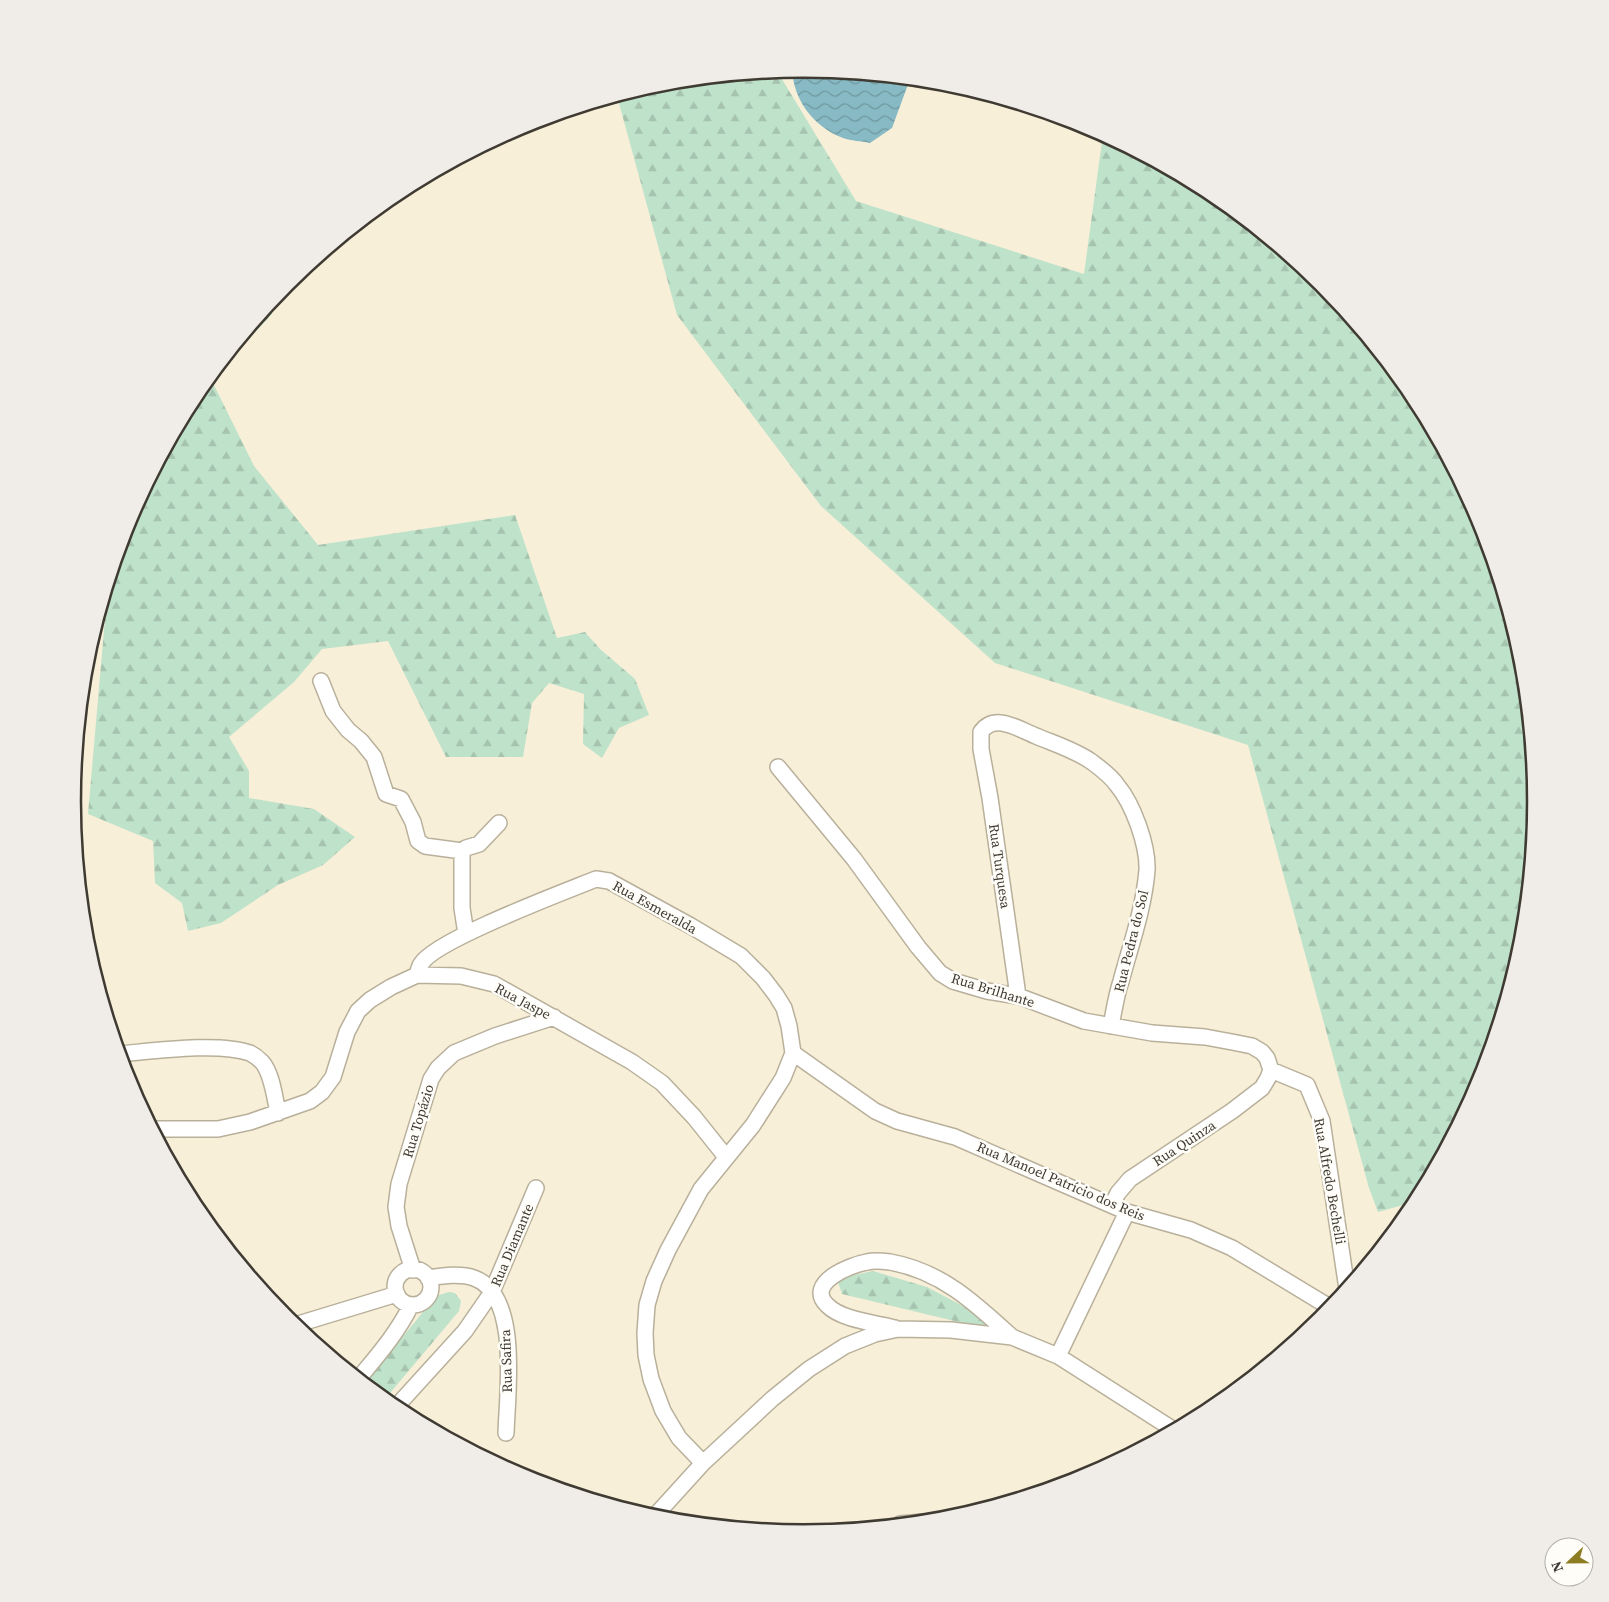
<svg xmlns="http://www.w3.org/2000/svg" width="1609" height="1602" font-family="'Source Serif 4',serif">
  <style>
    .forest { fill: url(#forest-firs) }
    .water { fill: url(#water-waves) }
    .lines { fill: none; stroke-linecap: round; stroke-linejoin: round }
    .minor-casing { stroke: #b9b09b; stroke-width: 18 }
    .minor { stroke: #fff; stroke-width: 15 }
    .labels { text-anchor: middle; stroke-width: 5; stroke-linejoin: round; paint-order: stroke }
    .street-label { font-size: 14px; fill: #3f3b33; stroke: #fffdf8 }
    .rim { fill: none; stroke: #3f3b33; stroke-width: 2.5 }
  </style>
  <defs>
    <pattern id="forest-firs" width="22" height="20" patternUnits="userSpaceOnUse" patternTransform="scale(1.25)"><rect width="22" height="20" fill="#bfe2ca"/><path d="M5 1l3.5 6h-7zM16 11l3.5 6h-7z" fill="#a5c3ae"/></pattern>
    <pattern id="water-waves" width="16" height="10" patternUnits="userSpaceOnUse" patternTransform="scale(1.25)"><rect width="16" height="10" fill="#87bac4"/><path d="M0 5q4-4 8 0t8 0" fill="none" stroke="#7098a0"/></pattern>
  </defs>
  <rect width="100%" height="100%" fill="#f8efd8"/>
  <path class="forest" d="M777 71 856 201 1084 274 1103 134 1212 192 1322 283 1413 394 1481 521 1523 658 1537 801 1523 944 1481 1081 1417 1201 1378 1212 1369 1188 1248 745 995 663 821 506 677 315 617 96 662 83Z
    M269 304 272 314 248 340 238 342Z
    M210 377 254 466 318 545 515 515 557 638 585 632 600 649 635 679 649 715 619 728 602 758 583 744 584 694 549 683 532 703 523 757H446L388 641 322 649 294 682 229 737 249 771V798L314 809 355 837 323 865 278 885 221 923 188 931 182 903 155 883 153 841 88 814 105 619 104 601 128 521 196 394Z
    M873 1271 927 1287 980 1315 992 1330 842 1294 838 1282 854 1275Z
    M449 1292 455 1293 461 1301 459 1311 385 1399 365 1383 436 1296Z"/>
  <path class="water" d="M805 69 910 79 892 128 870 143C861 141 851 141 843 138 814 127 794 101 792 70Z"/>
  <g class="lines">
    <g class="minor-casing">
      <path id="minor" d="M321 681 333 711 348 730 361 741 374 757 386 794 401 799 413 822 418 841 425 846 462 851
        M778 767 854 859 918 947 940 973 953 981 987 991 1018 996 1084 1021 1152 1033 1205 1037 1232 1042 1252 1046 1262 1052 1267 1058 1271 1070 1268 1078 1262 1088 1232 1111 1130 1179 1118 1193 1112 1205
        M466 934 462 908V851L466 848 479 844 499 823
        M417 975C418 972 419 967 421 964 435 940 564 892 596 879L609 881 691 926 741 956 763 978 776 995 784 1008 789 1026 793 1053 783 1078 753 1125 701 1189 668 1250 654 1281 647 1305 645 1333 646 1355 651 1379 663 1411 679 1438 703 1463
        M1018 996 990 798 981 749V732C995 712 1020 730 1036 736 1055 744 1075 750 1092 762 1100 768 1111 776 1117 785 1133 804 1148 845 1147 870 1144 908 1131 944 1121 981 1116 996 1114 1011 1111 1026
        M793 1053 875 1111 897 1121 955 1137 1127 1212 1191 1230 1232 1248 1331 1308
        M120 1054C154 1051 218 1042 250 1053 254 1055 259 1059 262 1062 272 1073 275 1099 278 1113
        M1271 1070 1307 1085 1322 1121 1347 1289
        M153 1129H218L250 1122 310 1101 322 1092 333 1077 347 1032 358 1011 370 1000 391 987 417 975 461 976 494 984 632 1062 662 1083 694 1117 726 1157
        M395 1287a18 18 0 1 1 36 0a18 18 0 1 1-36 0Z
        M413 1270 399 1226 396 1207 399 1184 431 1079 438 1068 454 1053 495 1036 554 1017
        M428 1278C442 1276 460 1273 474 1278 521 1295 507 1394 506 1433
        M295 1325 397 1294
        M895 1328C876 1323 841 1320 827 1305 805 1283 850 1265 867 1262 874 1260 882 1261 890 1262 941 1271 975 1303 1012 1337
        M1058 1356 1127 1212
        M359 1378C378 1355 398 1332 411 1305
        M395 1408 465 1331 492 1292 536 1188
        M654 1517 703 1463 772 1399 809 1369 845 1346 875 1334 898 1329 951 1330 1012 1337 1058 1356 1174 1430
        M900 1524 923 1522"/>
    </g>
    <use href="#minor" class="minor"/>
  </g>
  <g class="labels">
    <g class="street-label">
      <text transform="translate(1000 866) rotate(82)" y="5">Rua Turquesa</text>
      <text transform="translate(655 907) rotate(29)" y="5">Rua Esmeralda</text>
      <text transform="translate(1131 941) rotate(-76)" y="5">Rua Pedra do Sol</text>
      <text transform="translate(993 990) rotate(17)" y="5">Rua Brilhante</text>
      <text transform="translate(523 1001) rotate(28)" y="5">Rua Jaspe</text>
      <text transform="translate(418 1121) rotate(-73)" y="5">Rua Topázio</text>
      <text transform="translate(1184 1143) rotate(-33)" y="5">Rua Quinza</text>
      <text transform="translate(1061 1181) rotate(23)" y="5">Rua Manoel Patrício dos Reis</text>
      <text transform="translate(1330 1181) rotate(80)" y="5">Rua Alfredo Bechelli</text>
      <text transform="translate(512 1245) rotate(-67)" y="5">Rua Diamante</text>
      <text transform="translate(506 1361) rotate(-92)" y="5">Rua Safira</text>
    </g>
  </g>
  <path d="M0 0H1609V1602H0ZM81 801a723 723 0 1 1 1446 0a723 723 0 1 1-1446 0Z" fill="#f0ede8" fill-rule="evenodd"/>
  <path class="rim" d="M81 801a723 723 0 1 1 1446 0a723 723 0 1 1-1446 0Z"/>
  <g transform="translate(1569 1562) rotate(248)"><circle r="24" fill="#fffdf8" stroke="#b2afa9"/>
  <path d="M0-4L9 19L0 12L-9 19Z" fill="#8c7c22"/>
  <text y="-8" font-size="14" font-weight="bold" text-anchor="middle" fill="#3f3b33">N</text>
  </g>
</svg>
